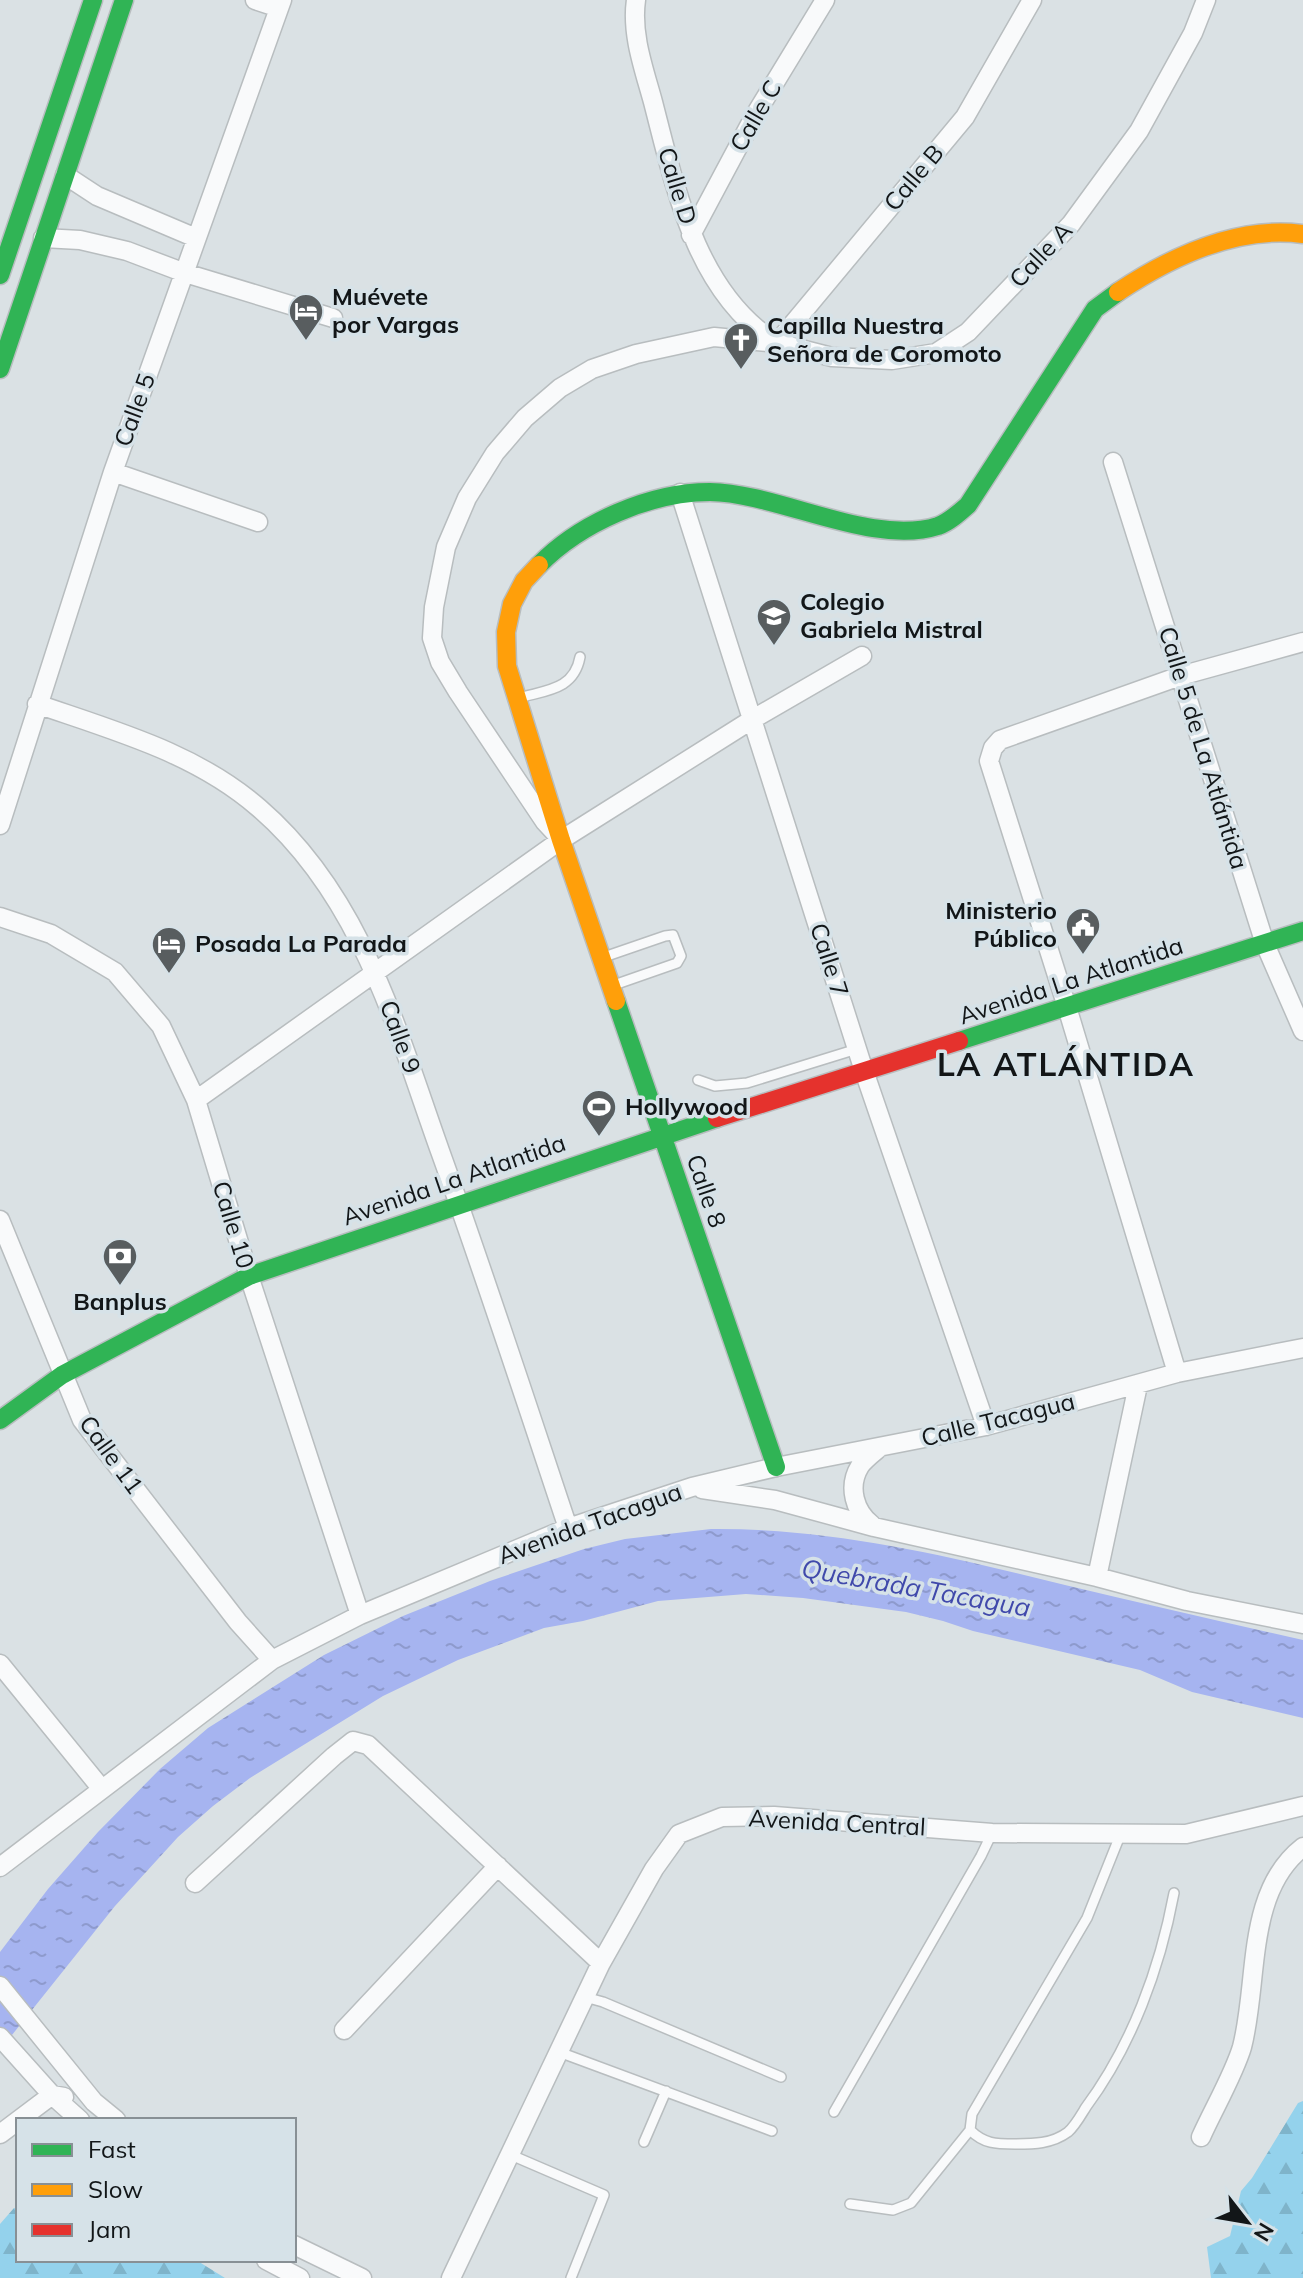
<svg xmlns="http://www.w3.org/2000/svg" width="1303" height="2278" font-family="Mulish,sans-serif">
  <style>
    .forest { fill: url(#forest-firs) }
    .water { fill: url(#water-ripples) }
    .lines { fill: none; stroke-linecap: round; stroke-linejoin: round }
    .lane-casing { stroke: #b8bdbf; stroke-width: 12 }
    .street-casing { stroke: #b8bdbf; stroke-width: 21 }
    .fast-casing { stroke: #b8bdbf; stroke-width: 21 }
    .slow-casing { stroke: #b8bdbf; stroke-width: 21 }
    .jam-casing { stroke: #b8bdbf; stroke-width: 21 }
    .lane { stroke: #f9fafb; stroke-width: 9 }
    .street { stroke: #f9fafb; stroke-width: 18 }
    .fast { stroke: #30b455; stroke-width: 18 }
    .slow { stroke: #ff9f0a; stroke-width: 18 }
    .jam { stroke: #e5322d; stroke-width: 18 }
    .labels { text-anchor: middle; stroke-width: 7; stroke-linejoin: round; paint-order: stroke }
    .street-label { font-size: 24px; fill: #121618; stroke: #d6e2e8 }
    .poi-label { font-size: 24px; font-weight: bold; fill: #121618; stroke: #d6e2e8; text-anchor: start }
    .water-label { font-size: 26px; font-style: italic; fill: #4049ab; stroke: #d6e2e8 }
    .district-label { font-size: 32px; font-weight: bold; letter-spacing: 2px; fill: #121618; stroke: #d6e2e8 }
  </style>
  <defs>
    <pattern id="forest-firs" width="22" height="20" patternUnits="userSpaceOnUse" patternTransform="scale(2)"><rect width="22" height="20" fill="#94d2ec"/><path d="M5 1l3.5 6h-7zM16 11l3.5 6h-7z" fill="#7fb4ca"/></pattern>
    <pattern id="water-ripples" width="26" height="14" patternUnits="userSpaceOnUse" patternTransform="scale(2)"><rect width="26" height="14" fill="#a6b4f0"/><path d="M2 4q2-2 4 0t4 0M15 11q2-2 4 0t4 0" fill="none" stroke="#8e9acd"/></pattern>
  </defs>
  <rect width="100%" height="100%" fill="#dae1e4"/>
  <path class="forest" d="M1303 2101V2278H1211L1207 2247 1230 2236 1241 2191 1252 2178 1298 2103Z
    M14 2208 18 2209V2260H196L225 2278H0V2224Z"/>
  <path class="water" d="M711 1529C833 1528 948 1556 1065 1585 1144 1604 1224 1622 1303 1640V1718L1192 1692 1140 1670 973 1631 943 1621 906 1612 803 1598 746 1594 658 1601 583 1621 544 1628 458 1660 383 1696 250 1778 213 1806 178 1837 115 1906 0 2050V1952L48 1889 98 1832 160 1769 208 1728 324 1655 403 1616 490 1581 584 1549 625 1539Z"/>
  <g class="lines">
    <g class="lane-casing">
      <path id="lane" d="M519 698C546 690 574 690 580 657
        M604 957 665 936 673 935 681 956 677 963 614 985
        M698 1080 715 1086 747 1083 857 1049
        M1121 1833 1087 1918 972 2114 970 2130C984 2144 996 2144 1015 2144 1033 2144 1052 2144 1068 2132 1075 2126 1081 2115 1086 2107 1132 2045 1160 1968 1174 1893
        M585 1997 603 2002 781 2077
        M559 2052 772 2131
        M834 2112 981 1856 992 1833
        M644 2142 666 2091
        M511 2155 604 2195 571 2278
        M850 2204 893 2210 911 2203 970 2130"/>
    </g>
    <g class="street-casing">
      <path id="street" d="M255 0 279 8
        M636 0C631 34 644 69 653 102 675 187 696 292 775 342
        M65 175 97 196 196 238
        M691 235 755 115 825 0
        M43 238 80 240 127 251 185 273 333 318
        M777 343 965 117 1032 0
        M1113 462 1265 944 1303 1031
        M113 472 258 522
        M680 493 864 1071 986 1426
        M37 704C115 731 196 753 259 808 362 897 396 1028 440 1151 485 1276 526 1402 568 1528
        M0 825 113 472 282 0
        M557 835 545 822 458 692 440 662 432 638 434 607 446 547 467 498 495 453 525 418 560 388 592 369 636 354 714 337 777 343 832 357 892 360 936 353 968 332 1071 224 1139 131 1193 33 1206 0
        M0 917 51 934 115 972 161 1026 196 1100 249 1276 360 1615
        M196 1100 561 840 753 719 862 656
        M0 1220 82 1420 238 1622 272 1660
        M1177 1373 1067 1007 989 761 993 748 1000 740 1180 676 1303 642
        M702 1489 775 1500 874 1527 1097 1577 1187 1601 1303 1624
        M872 1525C855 1512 847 1487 860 1466 864 1460 873 1453 879 1448
        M1097 1577 1138 1385
        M0 1664 101 1788
        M0 1867 272 1660 360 1615 568 1528 692 1487 776 1467 986 1426 1177 1373 1303 1348
        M195 1883 334 1756 353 1741 368 1745 601 1963
        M0 1986 94 2102 116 2120
        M344 2030 498 1866
        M0 2037 52 2095 80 2120
        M0 2134 52 2095 64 2097
        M1201 2137C1213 2110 1234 2074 1242 2047 1259 1982 1245 1892 1303 1847
        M294 2245 362 2278
        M266 2260 300 2278
        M451 2278 601 1963 654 1869 679 1834 722 1817 774 1816 992 1833 1186 1834 1303 1806"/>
    </g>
    <g class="fast-casing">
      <path id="fast" d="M0 275 93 0
        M0 369 124 0
        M539 565C580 523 650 492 710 492 779 493 872 547 938 526 949 522 959 513 968 505L1095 309 1118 292
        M616 1001 776 1467
        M959 1041 1303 931
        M0 1420 62 1375 249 1276 717 1118"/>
    </g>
    <g class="slow-casing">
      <path id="slow" d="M1118 292C1172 256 1237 225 1303 234
        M539 565 524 581 512 604 506 632 507 666 561 840 616 1001"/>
    </g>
    <g class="jam-casing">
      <path id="jam" d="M717 1118 959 1041"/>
    </g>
    <use href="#lane" class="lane"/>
    <use href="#street" class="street"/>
    <use href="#fast" class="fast"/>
    <use href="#slow" class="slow"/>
    <use href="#jam" class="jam"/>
  </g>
  <defs>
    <g id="hotel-pin" transform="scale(1.8)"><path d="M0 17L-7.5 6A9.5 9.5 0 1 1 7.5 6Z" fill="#585d5f" stroke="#d6e2e8"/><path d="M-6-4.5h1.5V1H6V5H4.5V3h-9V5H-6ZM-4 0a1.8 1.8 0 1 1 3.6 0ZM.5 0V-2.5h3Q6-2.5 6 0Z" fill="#fff"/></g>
    <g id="church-pin" transform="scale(1.8)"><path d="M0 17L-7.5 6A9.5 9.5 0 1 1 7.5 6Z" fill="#585d5f" stroke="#d6e2e8"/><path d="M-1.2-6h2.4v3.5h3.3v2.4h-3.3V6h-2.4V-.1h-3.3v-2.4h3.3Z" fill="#fff"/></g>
    <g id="school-pin" transform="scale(1.8)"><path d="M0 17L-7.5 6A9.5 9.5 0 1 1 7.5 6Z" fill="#585d5f" stroke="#d6e2e8"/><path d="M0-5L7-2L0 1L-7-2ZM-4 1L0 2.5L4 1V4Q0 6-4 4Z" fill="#fff"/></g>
    <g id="civic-pin" transform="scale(1.8)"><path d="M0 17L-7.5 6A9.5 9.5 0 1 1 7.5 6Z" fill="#585d5f" stroke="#d6e2e8"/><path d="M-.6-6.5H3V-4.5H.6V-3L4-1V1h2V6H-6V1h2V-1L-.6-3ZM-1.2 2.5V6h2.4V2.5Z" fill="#fff"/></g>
    <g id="stadium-pin" transform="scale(1.8)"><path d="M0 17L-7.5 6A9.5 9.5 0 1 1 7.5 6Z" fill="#585d5f" stroke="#d6e2e8"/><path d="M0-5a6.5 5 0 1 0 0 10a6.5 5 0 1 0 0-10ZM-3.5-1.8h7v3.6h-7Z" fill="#fff"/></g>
    <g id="bank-pin" transform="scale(1.8)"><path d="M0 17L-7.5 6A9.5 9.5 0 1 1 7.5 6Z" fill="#585d5f" stroke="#d6e2e8"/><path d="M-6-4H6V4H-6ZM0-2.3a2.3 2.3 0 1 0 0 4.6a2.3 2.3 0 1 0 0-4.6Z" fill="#fff"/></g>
  </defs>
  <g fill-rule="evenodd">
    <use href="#hotel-pin" x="306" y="311"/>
    <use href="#church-pin" x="741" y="340"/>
    <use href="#school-pin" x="774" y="616"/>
    <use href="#civic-pin" x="1083" y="925"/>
    <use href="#hotel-pin" x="169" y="944"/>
    <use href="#stadium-pin" x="599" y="1107"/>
    <use href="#bank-pin" x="120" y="1256"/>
  </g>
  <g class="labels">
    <g class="street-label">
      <text transform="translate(756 116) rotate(-60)" y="8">Calle C</text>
      <text transform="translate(914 178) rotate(-50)" y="8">Calle B</text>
      <text transform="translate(677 186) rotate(73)" y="8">Calle D</text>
      <text transform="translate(1041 255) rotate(-47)" y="8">Calle A</text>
      <text transform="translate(135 410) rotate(-70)" y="8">Calle 5</text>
      <text transform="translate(1203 748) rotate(73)" y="8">Calle 5 de La Atlántida</text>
      <text transform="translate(829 960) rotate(72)" y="8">Calle 7</text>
      <text transform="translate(1071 981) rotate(-18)" y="8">Avenida La Atlantida</text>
      <text transform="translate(400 1037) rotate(70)" y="8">Calle 9</text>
      <text transform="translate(454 1180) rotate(-19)" y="8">Avenida La Atlantida</text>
      <text transform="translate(706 1191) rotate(71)" y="8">Calle 8</text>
      <text transform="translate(233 1225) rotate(73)" y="8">Calle 10</text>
      <text transform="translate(998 1420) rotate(-14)" y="8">Calle Tacagua</text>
      <text transform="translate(111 1455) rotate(54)" y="8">Calle 11</text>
      <text transform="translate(590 1524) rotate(-20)" y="8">Avenida Tacagua</text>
      <text transform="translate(837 1823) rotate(3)" y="8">Avenida Central</text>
    </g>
    <g class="poi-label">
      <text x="332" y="305">Muévete<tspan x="332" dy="28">por Vargas</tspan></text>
      <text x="767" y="334">Capilla Nuestra<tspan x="767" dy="28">Señora de Coromoto</tspan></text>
      <text x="800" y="610">Colegio<tspan x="800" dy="28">Gabriela Mistral</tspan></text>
      <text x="1057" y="919" text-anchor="end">Ministerio<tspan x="1057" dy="28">Público</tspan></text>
      <text x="195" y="952">Posada La Parada</text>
      <text x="625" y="1115">Hollywood</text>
      <text x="120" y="1310" text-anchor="middle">Banplus</text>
    </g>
    <g class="water-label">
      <text transform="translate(916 1588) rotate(10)" y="9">Quebrada Tacagua</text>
    </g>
    <g class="district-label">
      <text x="1066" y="1076">LA ATLÁNTIDA</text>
    </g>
  </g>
  <rect x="16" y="2118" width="280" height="144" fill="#d6e2e8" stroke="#889095" stroke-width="2"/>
  <rect x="32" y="2144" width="40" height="12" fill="#30b455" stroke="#889095" stroke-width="2"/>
  <text x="88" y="2158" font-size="24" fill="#121618">Fast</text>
  <rect x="32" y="2184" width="40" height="12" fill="#ff9f0a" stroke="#889095" stroke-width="2"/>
  <text x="88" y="2198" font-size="24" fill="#121618">Slow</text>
  <rect x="32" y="2224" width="40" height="12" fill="#e5322d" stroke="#889095" stroke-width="2"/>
  <text x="88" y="2238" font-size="24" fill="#121618">Jam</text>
  <g transform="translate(1247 2222) rotate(121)" stroke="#d6e2e8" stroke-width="6" paint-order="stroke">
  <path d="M0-6L14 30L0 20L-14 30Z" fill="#121618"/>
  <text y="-12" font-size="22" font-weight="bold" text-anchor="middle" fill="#121618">N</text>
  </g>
</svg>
